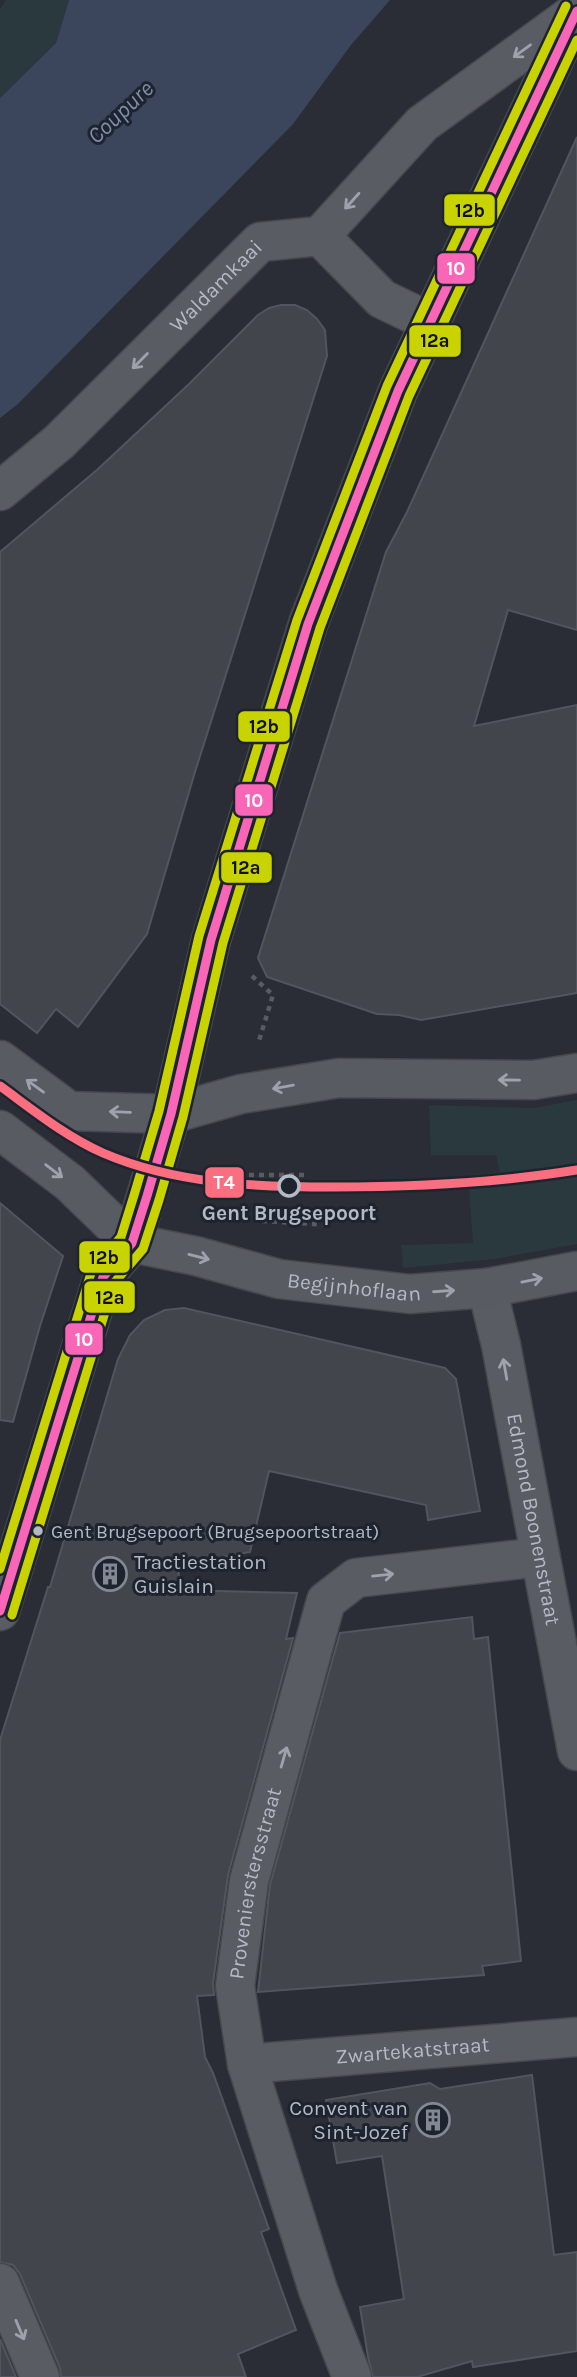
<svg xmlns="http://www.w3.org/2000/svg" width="577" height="2377" font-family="Karla,sans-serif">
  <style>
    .green { fill: #2a393d }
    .water { fill: #3b465d }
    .building { fill: #42454c; stroke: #52555d; stroke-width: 2 }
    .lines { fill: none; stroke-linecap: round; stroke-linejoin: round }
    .minor-casing { stroke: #46484e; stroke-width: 41 }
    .tertiary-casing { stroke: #46484e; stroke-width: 41 }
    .secondary-casing { stroke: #46484e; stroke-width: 41 }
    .path { stroke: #585b61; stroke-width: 4.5; stroke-dasharray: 5 5; stroke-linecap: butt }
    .minor { stroke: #5a5c63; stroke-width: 38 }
    .tertiary { stroke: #5a5c63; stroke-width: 38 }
    .secondary { stroke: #585b61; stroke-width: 38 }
    .bus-1-casing { stroke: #1e242f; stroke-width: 14 }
    .bus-2-casing { stroke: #1e242f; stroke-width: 14 }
    .bus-3-casing { stroke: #1e242f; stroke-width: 14 }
    .bus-1 { stroke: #fa66b7; stroke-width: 9 }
    .bus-2 { stroke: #c8d300; stroke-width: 9 }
    .bus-3 { stroke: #c8d300; stroke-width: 9 }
    .tram-1-casing { stroke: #1e242f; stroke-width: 14 }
    .tram-1 { stroke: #fb6e7f; stroke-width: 9 }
    .oneway { stroke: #9ea2ad }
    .oneway2 { stroke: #9da2ad }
    .stop-dot { fill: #1e242f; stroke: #b4b9c6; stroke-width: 3.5 }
    .bus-dot { fill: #b4b9c6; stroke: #1e242f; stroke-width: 2.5 }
    .labels { text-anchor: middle; stroke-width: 6; stroke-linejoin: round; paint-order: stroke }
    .bus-label { font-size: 19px; fill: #b4b9c6; stroke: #1e242f; text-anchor: start }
    .street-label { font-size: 21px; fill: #b4b9c6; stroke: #1e242f }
    .stop-label { font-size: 21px; font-weight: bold; fill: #b4b9c6; stroke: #1e242f }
    .poi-label { font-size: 21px; fill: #b4b9c6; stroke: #1e242f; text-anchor: start }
    .water-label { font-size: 23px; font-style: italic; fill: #7f8eaa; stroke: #1e242f }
    .line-badge { stroke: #1e242f; stroke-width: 2.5 }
    .badge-label { font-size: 19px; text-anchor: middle; font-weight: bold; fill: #fff }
    .pale-badge-label { font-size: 19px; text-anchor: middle; font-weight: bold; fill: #111 }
  </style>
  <rect width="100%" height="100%" fill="#2a2d35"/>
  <path class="green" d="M6 0H69L56 43 0 98V9Z
    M577 1100V1244L495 1259 403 1268 401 1245 473 1243 468 1175 500 1172 496 1155H431L429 1105 535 1108Z"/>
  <path class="water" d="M69 0H390L351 45 293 124 18 404 0 418V98L56 43Z"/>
  <path class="building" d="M577 137V630L508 610 474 726 577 705V993L421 1020 399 1015 377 1014 267 977 258 958 386 552 407 512Z
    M281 305H295L307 310 317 319 325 330 327 356 195 772 147 934 78 1027 56 1009 37 1033 0 1004V552L98 469 189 384 258 315 269 308Z
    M0 1203 63 1256 40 1326 13 1422 0 1420Z
    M184 1308 445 1368 456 1379 480 1511 428 1520 426 1505 269 1471 250 1552 178 1565 180 1590 297 1593 286 1639 293 1638 228 1875 213 1983 214 1995 197 1996 205 2057 213 2073 269 2229 261 2232 296 2330 238 2354 246 2377H61L60 2368 20 2274 13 2265 0 2262V1740L48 1587H50L118 1359 130 1335 144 1320 165 1310Z
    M472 1617 474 1639 488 1637 521 1961 482 1966 484 1975 258 1992 270 1885 340 1633Z
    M532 2075 554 2255 577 2252V2351L473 2367 472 2361 417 2377H373L368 2357 360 2307 404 2299 382 2156 337 2163 326 2100 430 2083 440 2089Z
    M0 2339 16 2377H0Z"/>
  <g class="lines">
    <g class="minor-casing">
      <g id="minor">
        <path d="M320 236 382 299 430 322"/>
        <path id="s1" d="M0 491 59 442 260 242 320 236 422 124 572 15"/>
        <path d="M171 1114 211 940 308 624 398 391 577 11"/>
        <path id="s2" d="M487 1288 501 1345 577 1751"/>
        <path id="s3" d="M247 2064 577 2037"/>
        <path d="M0 2283 40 2377"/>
        <path id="s4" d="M352 2377 318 2290 247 2064 235 1986 249 1881 326 1601 356 1578 540 1557"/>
      </g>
    </g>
    <g class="tertiary-casing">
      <path id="tertiary" d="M0 1611 103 1277 132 1243 171 1114"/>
    </g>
    <g class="secondary-casing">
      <g id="secondary">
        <path d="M0 1060 69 1111 171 1114 241 1094 339 1078 533 1080 577 1073"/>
        <path id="s5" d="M0 1130 70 1183 132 1243 196 1256 279 1279 410 1294 487 1288 577 1271"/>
      </g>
    </g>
    <path class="path" d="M252 976 273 995 258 1044
      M219 1175H304
      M262 1221 331 1225"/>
    <use href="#minor" class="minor"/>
    <use href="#tertiary" class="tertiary"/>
    <use href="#secondary" class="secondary"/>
    <g class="bus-1-casing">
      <path id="bus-1" d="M0 1611 103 1277 132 1243 147 1196 171 1114 211 940 308 624 398 391 577 11"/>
    </g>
    <g class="bus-2-casing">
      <path id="bus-2" d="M12 1615 114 1283 143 1249 159 1200 183 1117 223 943 320 628 409 396 577 40"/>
    </g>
    <g class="bus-3-casing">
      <path id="bus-3" d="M0 1569 91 1273 121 1237 135 1192 159 1111 199 936 297 620 387 386 566 6"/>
    </g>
    <use href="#bus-1" class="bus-1"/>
    <use href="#bus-2" class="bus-2"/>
    <use href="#bus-3" class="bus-3"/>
    <g class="tram-1-casing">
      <path id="tram-1" d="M0 1086C33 1110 65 1136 103 1153 175 1184 255 1187 333 1187 415 1187 496 1183 577 1170"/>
    </g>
    <use href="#tram-1" class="tram-1"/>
  </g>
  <defs><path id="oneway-shaft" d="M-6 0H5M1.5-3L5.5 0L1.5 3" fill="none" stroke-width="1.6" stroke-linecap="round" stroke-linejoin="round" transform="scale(1.75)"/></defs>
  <g class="oneway">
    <use href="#oneway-shaft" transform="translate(522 51) rotate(144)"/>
    <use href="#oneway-shaft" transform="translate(352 201) rotate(132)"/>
    <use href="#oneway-shaft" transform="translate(140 361) rotate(135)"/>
    <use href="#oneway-shaft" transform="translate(505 1369) rotate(-100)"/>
    <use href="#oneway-shaft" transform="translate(383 1575) rotate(-6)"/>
    <use href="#oneway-shaft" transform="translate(284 1757) rotate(-74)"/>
    <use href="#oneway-shaft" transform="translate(20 2330) rotate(67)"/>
  </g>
  <g class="oneway2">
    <use href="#oneway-shaft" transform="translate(509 1080) rotate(-179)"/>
    <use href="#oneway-shaft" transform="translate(35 1086) rotate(-144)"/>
    <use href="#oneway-shaft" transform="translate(283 1087) rotate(170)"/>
    <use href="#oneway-shaft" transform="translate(120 1112) rotate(-178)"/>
    <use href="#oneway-shaft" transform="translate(54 1171) rotate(37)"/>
    <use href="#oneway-shaft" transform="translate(199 1257) rotate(14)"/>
    <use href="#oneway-shaft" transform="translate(532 1280) rotate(-11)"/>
    <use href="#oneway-shaft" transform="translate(444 1291) rotate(-4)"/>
  </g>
  <defs>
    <g id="building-ring" transform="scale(1.75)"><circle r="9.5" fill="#1e242f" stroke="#848893" stroke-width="1.5"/><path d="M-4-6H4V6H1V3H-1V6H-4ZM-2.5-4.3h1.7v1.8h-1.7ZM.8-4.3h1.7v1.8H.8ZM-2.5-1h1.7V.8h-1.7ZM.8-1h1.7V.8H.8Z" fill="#848893"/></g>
  </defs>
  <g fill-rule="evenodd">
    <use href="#building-ring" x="110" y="1574"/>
    <use href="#building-ring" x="433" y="2120"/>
  </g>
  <circle class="stop-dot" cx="289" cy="1186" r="10"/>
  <circle class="bus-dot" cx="38" cy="1531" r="6"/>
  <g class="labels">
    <g class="bus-label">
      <text x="51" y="1538">Gent Brugsepoort (Brugsepoortstraat)</text>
    </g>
    <g class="street-label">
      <text dy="7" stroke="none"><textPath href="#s1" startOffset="298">Waldamkaai</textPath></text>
      <text dy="7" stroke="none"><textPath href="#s5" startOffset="401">Begijnhoflaan</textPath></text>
      <text dy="7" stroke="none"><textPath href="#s2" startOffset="236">Edmond Boonenstraat</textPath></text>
      <text dy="7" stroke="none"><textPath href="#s4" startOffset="514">Provenierstersstraat</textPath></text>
      <text dy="7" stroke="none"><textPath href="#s3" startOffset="166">Zwartekatstraat</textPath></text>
    </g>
    <g class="stop-label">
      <text x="289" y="1220">Gent Brugsepoort</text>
    </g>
    <g class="poi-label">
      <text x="134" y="1569">Tractiestation<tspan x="134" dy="24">Guislain</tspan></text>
      <text x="408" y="2115" text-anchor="end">Convent van<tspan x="408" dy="24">Sint-Jozef</tspan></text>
    </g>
    <g class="water-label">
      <text transform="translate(120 112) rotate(-43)" y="8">Coupure</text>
    </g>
  </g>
  <g class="line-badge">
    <rect x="443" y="193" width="53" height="34" rx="7" fill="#c8d300"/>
    <rect x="436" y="252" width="40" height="33" rx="7" fill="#fa66b7"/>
    <rect x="408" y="324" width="54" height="34" rx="7" fill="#c8d300"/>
    <rect x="237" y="710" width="54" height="33" rx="7" fill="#c8d300"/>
    <rect x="234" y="783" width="40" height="34" rx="7" fill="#fa66b7"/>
    <rect x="220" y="851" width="53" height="33" rx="7" fill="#c8d300"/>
    <rect x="204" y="1166" width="41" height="33" rx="7" fill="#fb6e7f"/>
    <rect x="78" y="1240" width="53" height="34" rx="7" fill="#c8d300"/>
    <rect x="83" y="1280" width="53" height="34" rx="7" fill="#c8d300"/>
    <rect x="64" y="1322" width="40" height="34" rx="7" fill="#fa66b7"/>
  </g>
  <g class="badge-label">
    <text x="456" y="275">10</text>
    <text x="254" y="807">10</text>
    <text x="224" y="1189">T4</text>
    <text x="84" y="1346">10</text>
  </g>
  <g class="pale-badge-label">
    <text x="470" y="217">12b</text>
    <text x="435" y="347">12a</text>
    <text x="264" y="733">12b</text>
    <text x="246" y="874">12a</text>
    <text x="104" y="1264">12b</text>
    <text x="110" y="1304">12a</text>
  </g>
</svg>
